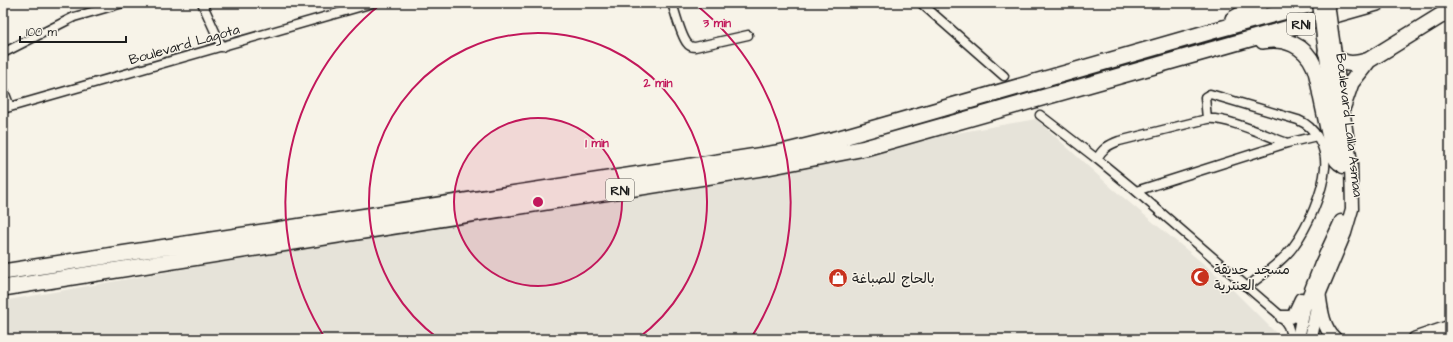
<svg xmlns="http://www.w3.org/2000/svg" width="1453" height="342" font-family="'Architects Daughter','Playpen Sans Arabic',sans-serif">
  <style>
    .built { fill: #e6e3d9 }
    .lines { fill: none; stroke-linecap: round; stroke-linejoin: round }
    .street-casing { stroke: #1c1c1c; stroke-width: 11 }
    .secondary-casing { stroke: #1c1c1c; stroke-width: 15 }
    .primary-casing { stroke: #1c1c1c; stroke-width: 16 }
    .highway-casing { stroke: #1c1c1c; stroke-width: 18 }
    .street { stroke: #f7f3e8; stroke-width: 8 }
    .secondary { stroke: #f7f3e8; stroke-width: 12 }
    .primary { stroke: #f7f3e8; stroke-width: 13 }
    .highway { stroke: #f7f3e8; stroke-width: 15 }
    .secondary-bridge-casing { stroke: #1c1c1c; stroke-width: 15; stroke-linecap: butt }
    .secondary-bridge { stroke: #f7f3e8; stroke-width: 12 }
    .ring { fill: none; stroke: #c2185b; stroke-width: 2 }
    .labels { text-anchor: middle; stroke-width: 3; stroke-linejoin: round; paint-order: stroke }
    .shield { fill: #f7f3e8; stroke: #5e5c59; stroke-width: 1 }
    .shield-label { font-size: 13px; font-weight: bold; fill: #1c1c1c }
    .street-label { font-size: 14px; fill: #1c1c1c; stroke: #f7f3e8 }
    .poi-label { font-size: 14px; fill: #1c1c1c; stroke: #f7f3e8; text-anchor: start }
    .centre { fill: #c2185b; stroke: #f7f3e8; stroke-width: 2 }
    .ring-label { font-size: 12px; text-anchor: middle; font-weight: bold; fill: #c2185b; stroke: #f7f3e8; stroke-width: 3; stroke-linejoin: round; paint-order: stroke }
  </style>
  <rect width="100%" height="100%" fill="#f7f3e8"/>
  <filter id="ink" filterUnits="userSpaceOnUse"><feTurbulence type="fractalNoise" baseFrequency=".025" numOctaves="2"/><feDisplacementMap in="SourceGraphic" scale="8" xChannelSelector="R" yChannelSelector="G"/><feConvolveMatrix kernelMatrix="1 2 1 2 8 2 1 2 1" color-interpolation-filters="sRGB"/></filter>
  <g filter="url(#ink)">
    <path class="built" d="M1036 119 1113 189 1223 280 1278 335 1276 339H3V301Z"/>
    <g class="lines">
      <g class="street-casing">
        <path id="street" d="M202 3 222 47
          M672 3C675 12 681 36 687 43 689 46 692 47 695 47L748 35
          M921 3 1004 76
          M3 53 74 17 123 3
          M3 89 10 107
          M3 109 373 3
          M1040 115 1097 159 1136 191 1282 317 1288 326 1292 339
          M1207 119 1205 97 1210 94 1298 120C1316 127 1327 149 1325 168 1323 192 1308 227 1293 247 1282 262 1262 275 1247 287
          M1097 159C1102 149 1108 145 1119 141L1207 119C1226 117 1267 136 1287 143
          M1136 191 1287 143 1317 136"/>
      </g>
      <g class="secondary-casing">
        <path id="secondary" d="M1323 37 1343 167
          M1282 317H1291L1294 314 1301 299
          M1298 339 1304 308 1321 264 1341 221
          M1311 339 1319 295 1345 233 1352 209 1351 163 1332 33"/>
      </g>
      <g class="primary-casing">
        <path id="primary" d="M1319 295C1321 310 1323 328 1335 339
          M1415 339 1450 327
          M1448 339H1450"/>
      </g>
      <g class="highway-casing">
        <path id="highway" d="M1233 19 1261 3
          M1263 41C1284 37 1305 45 1314 66 1318 75 1319 86 1321 96 1324 110 1327 124 1330 138 1331 146 1333 160 1342 164
          M1326 52C1343 63 1348 67 1369 60
          M1343 106 1351 83 1369 60 1450 10
          M3 272 783 152 840 138 1216 30 1316 3
          M3 288 768 167 865 148 1377 3"/>
      </g>
      <use href="#street" class="street"/>
      <use href="#secondary" class="secondary"/>
      <use href="#primary" class="primary"/>
      <use href="#highway" class="highway"/>
      <g class="secondary-bridge-casing">
        <path id="secondary-bridge" d="M1319 3 1323 37
          M1328 3 1332 33"/>
      </g>
      <use href="#secondary-bridge" class="secondary-bridge"/>
    </g>
  </g>
  <circle cx="538" cy="202" r="84" fill="#c2185b" fill-opacity=".12"/>
  <g class="ring">
    <circle cx="538" cy="202" r="84"/>
    <path d="M439 339A169 169 0 1 1 637 339"/>
    <path d="M325 338A253 253 0 0 1 381 4M695 4A253 253 0 0 1 751 338"/>
  </g>
  <defs>
    <g id="mosque-disc" transform="scale(1)"><circle r="9.5" fill="#c8321e" stroke="#f7f3e8"/><path d="M3.5-4.9A6 6 0 1 0 3.5 4.9A5 5 0 1 1 3.5-4.9Z" fill="#fff"/></g>
    <g id="shop-disc" transform="scale(1)"><circle r="9.5" fill="#c8321e" stroke="#f7f3e8"/><path d="M-5-2.5h2.3a2.7 3.5 0 0 1 5.4 0H5L5.5 6h-11ZM-1.5-2.5h3a1.5 2.3 0 0 0-3 0Z" fill="#fff"/></g>
  </defs>
  <g fill-rule="evenodd">
    <use href="#mosque-disc" x="1200" y="277"/>
    <use href="#shop-disc" x="838" y="278"/>
  </g>
  <g class="labels">
    <g class="shield">
      <rect x="1287" y="13" width="28" height="22" rx="3"/>
      <rect x="606" y="179" width="28" height="22" rx="3"/>
    </g>
    <g class="shield-label">
      <text x="1301" y="29">RN1</text>
      <text x="620" y="195">RN1</text>
    </g>
    <g class="street-label">
      <text transform="translate(184 44) rotate(-16)" y="5">Boulevard Lagota</text>
      <text transform="translate(1350 125) rotate(83)" y="5">Boulevard Lalla Asmaa</text>
    </g>
    <g class="poi-label">
      <text x="1214" y="274">مسجد حديقة<tspan x="1214" dy="16">العنترية</tspan></text>
      <text x="852" y="283">بالحاج للصباغة</text>
    </g>
  </g>
  <circle cx="538" cy="202" r="6" class="centre"/>
  <g class="ring-label">
    <text x="717" y="27">3 min</text>
    <text x="658" y="87">2 min</text>
    <text x="597" y="147">1 min</text>
  </g>
  <rect width="1453" height="342" fill="none" stroke="#f7f3e8" stroke-width="16"/>
  <rect x="8" y="8" width="1437" height="326" fill="none" stroke="#1c1c1c" stroke-width="1.5" filter="url(#ink)"/>
  <path d="M20 36v6h106v-6" fill="none" stroke="#1c1c1c" stroke-width="2"/>
  <text x="26" y="36" font-size="12" fill="#1c1c1c" stroke="#f7f3e8" stroke-width="3" paint-order="stroke">100 m</text>
</svg>
